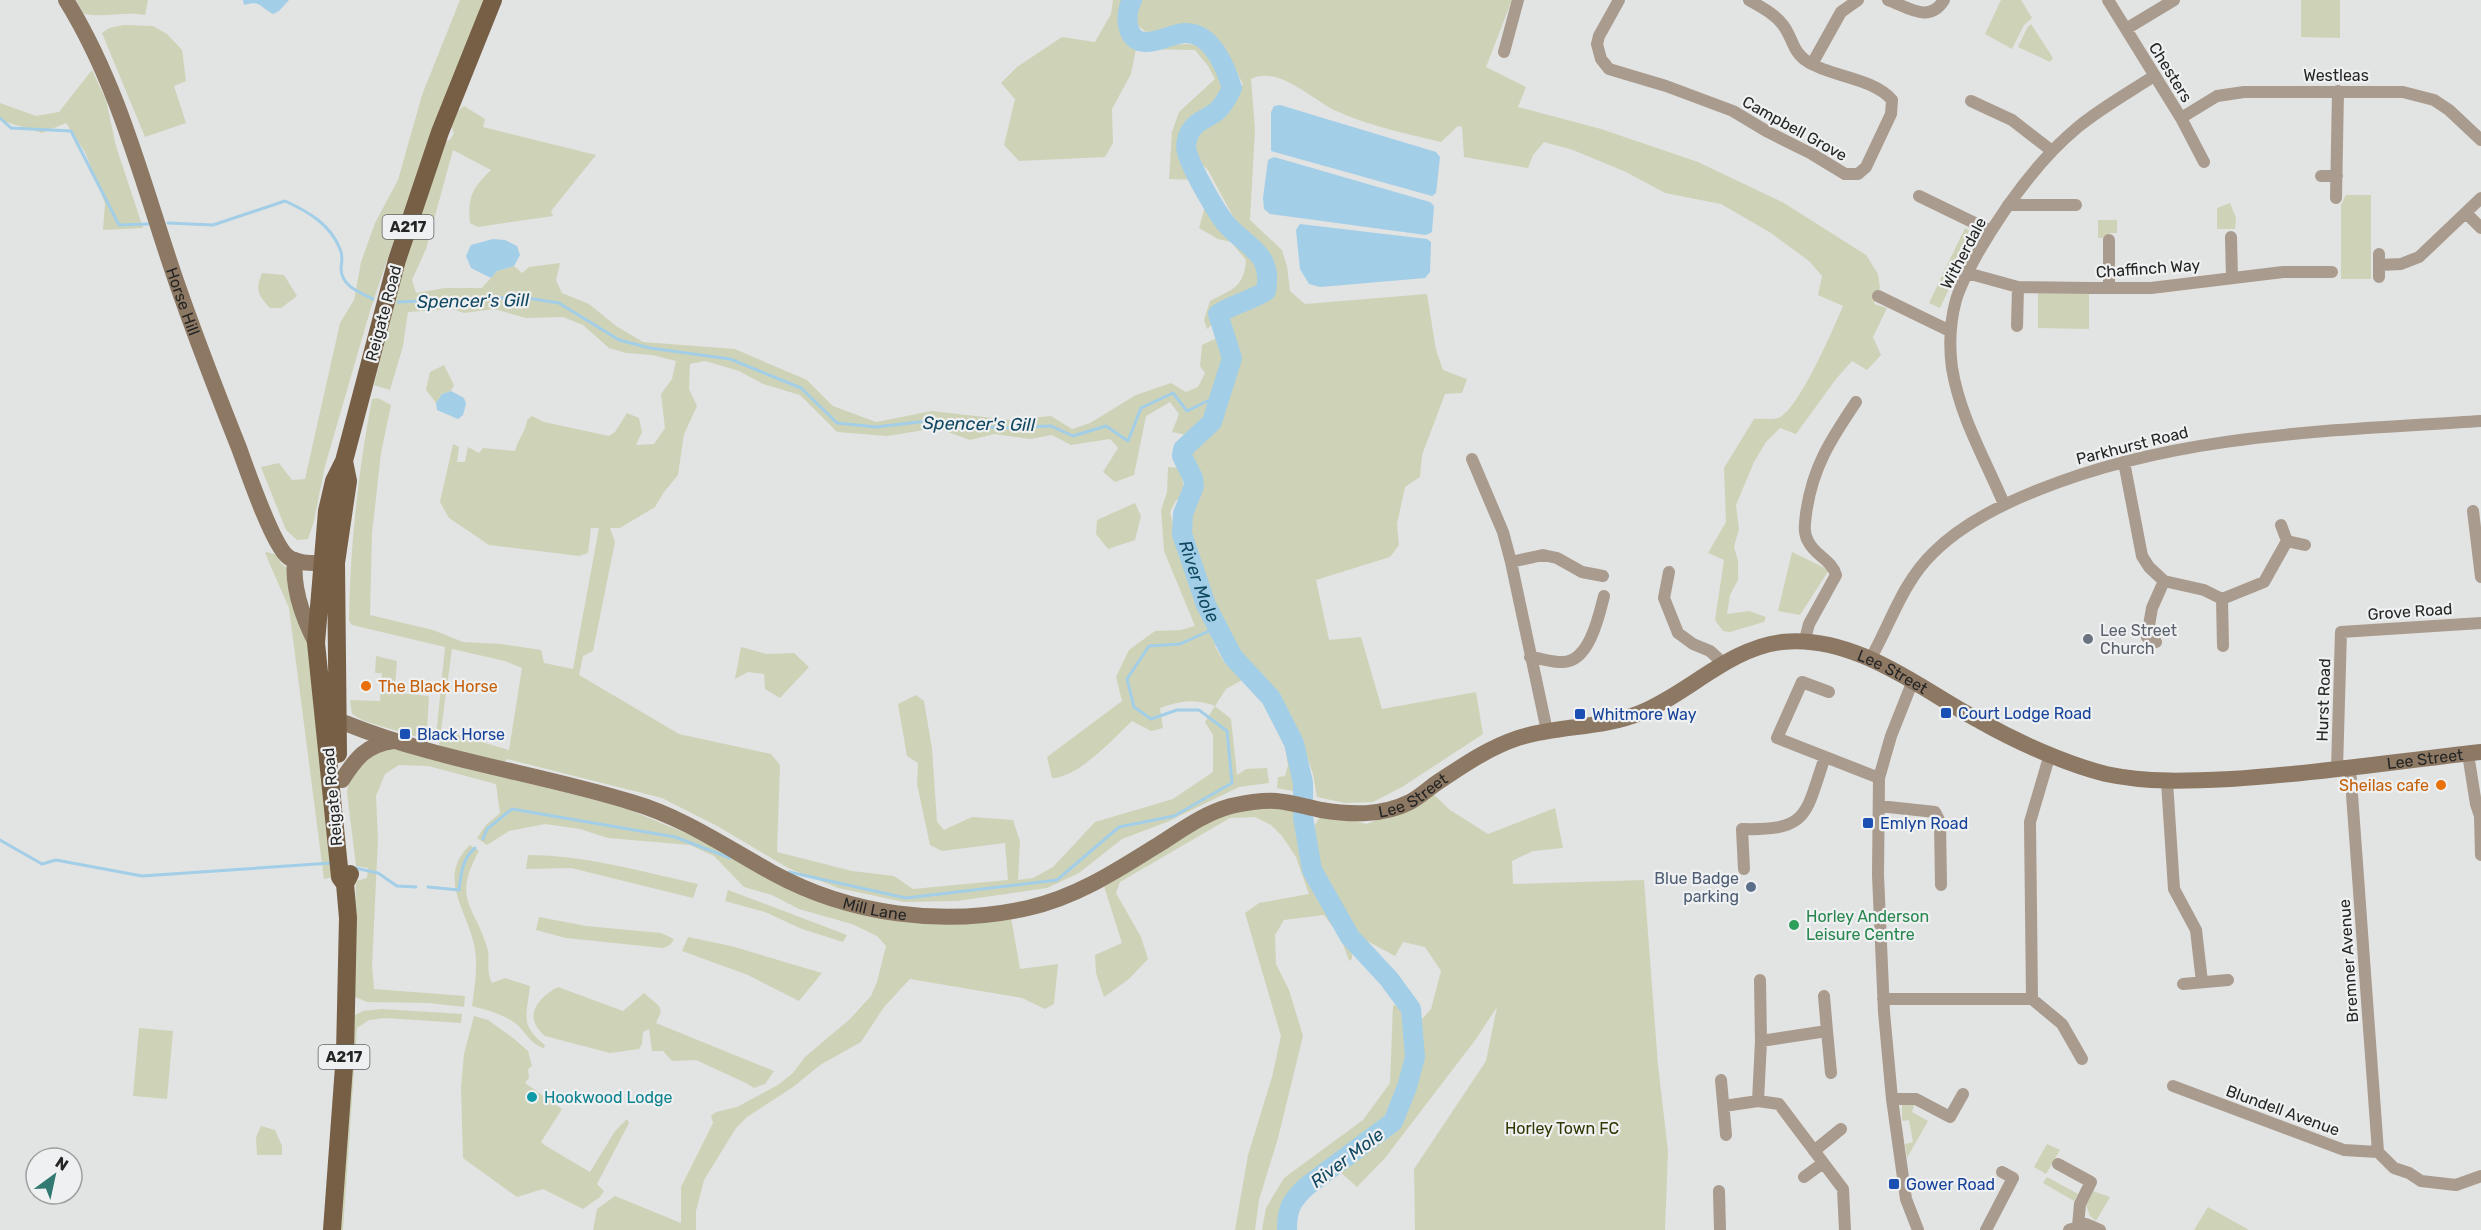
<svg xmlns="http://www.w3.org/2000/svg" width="2481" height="1230" font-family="Rubik,sans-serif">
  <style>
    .green { fill: #ced3b7; fill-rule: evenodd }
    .water { fill: #a2cee7 }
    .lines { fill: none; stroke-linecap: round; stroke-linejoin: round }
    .stream { stroke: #a2cee7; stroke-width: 3 }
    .river { stroke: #a2cee7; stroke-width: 20 }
    .street { stroke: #a99b8d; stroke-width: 12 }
    .secondary { stroke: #8c7863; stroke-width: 16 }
    .primary { stroke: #775f46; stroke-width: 18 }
    .worship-dot { fill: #6b7280; stroke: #eff0f1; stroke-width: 2 }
    .food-dot { fill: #e8710a; stroke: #eff0f1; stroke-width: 2 }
    .transit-dot { fill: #1a4fb4; stroke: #eff0f1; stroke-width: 2 }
    .service-dot { fill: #5c6f8a; stroke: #eff0f1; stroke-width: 2 }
    .leisure-dot { fill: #2e9e5b; stroke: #eff0f1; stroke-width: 2 }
    .culture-dot { fill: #0f9aa8; stroke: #eff0f1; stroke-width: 2 }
    .labels { text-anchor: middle; stroke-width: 4.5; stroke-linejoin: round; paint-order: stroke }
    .shield { fill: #eff0f1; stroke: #626262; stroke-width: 1.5 }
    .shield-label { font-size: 15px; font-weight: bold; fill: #252525 }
    .street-label { font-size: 16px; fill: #252525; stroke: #eff0f1 }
    .worship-label { font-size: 16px; fill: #5b616d; stroke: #eff0f1; text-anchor: start }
    .food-label { font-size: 16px; fill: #c56008; stroke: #eff0f1; text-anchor: start }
    .transit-label { font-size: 16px; fill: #164399; stroke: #eff0f1; text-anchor: start }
    .service-label { font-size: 16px; fill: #4e5e75; stroke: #eff0f1; text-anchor: end }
    .leisure-label { font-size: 16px; fill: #27864d; stroke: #eff0f1; text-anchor: start }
    .culture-label { font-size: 16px; fill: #0d838f; stroke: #eff0f1; text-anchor: start }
    .park-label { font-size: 16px; fill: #313601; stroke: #eff0f1 }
    .water-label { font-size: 18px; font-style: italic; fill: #114862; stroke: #eff0f1 }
  </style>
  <rect width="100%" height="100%" fill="#e2e3e3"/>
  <path class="green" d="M76 0H148L145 15C124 11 105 18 84 14Z
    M460 0H483L402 216 370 311 325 466 314 521 308 539 297 540 286 530 261 467 279 463 292 480 305 479 340 323 354 300 361 262 375 223 398 180 422 95Z
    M1113 0H1128L1120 28 1134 46 1189 44 1201 46 1219 71 1224 89 1213 106 1195 117 1184 132 1181 156 1196 180 1169 179 1172 132 1179 112 1215 79 1208 66 1195 50 1136 49 1131 74 1112 109 1113 143 1105 157 1019 161 1004 145 1015 99 1001 83 1017 67 1062 37 1095 42 1111 14Z
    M1141 0H1512L1486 67 1526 87 1518 107 1601 129 1698 162 1784 203 1866 255 1878 274 1880 288 1874 304 1887 308 1873 337 1881 355 1867 370 1852 361 1836 379 1796 434 1780 428 1766 442 1754 462 1736 505 1739 529 1734 547 1738 561V580L1730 595 1727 614 1749 611 1766 617 1764 622 1730 632 1723 631 1715 620 1724 560 1708 553 1726 522 1724 468 1754 419C1761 418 1771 420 1778 418 1798 412 1834 327 1843 306L1818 295 1822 276 1809 261 1771 233 1721 204 1665 193 1626 172 1573 150 1544 142 1533 155 1528 168 1464 157 1462 127 1458 126 1441 142C1405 133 1368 126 1334 110 1312 99 1277 65 1251 79L1255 129 1250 220 1282 250 1287 266 1290 291 1305 304 1427 294 1436 350 1443 370 1467 379 1462 393 1445 394 1422 455 1420 477 1405 487 1397 524 1399 545 1390 557 1316 580 1329 640 1361 637 1382 709 1476 692 1483 734 1402 787 1373 802 1345 803 1317 797 1313 774 1303 744 1287 712 1268 686 1243 664 1201 577 1186 534 1189 510 1198 490V477L1189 454C1195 442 1206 437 1214 427 1223 414 1239 367 1236 352 1234 342 1229 332 1225 322L1229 311 1263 300 1273 293 1277 279 1274 262 1250 234 1236 222 1208 170 1196 159 1191 146 1199 127C1219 116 1230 104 1243 84L1231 62 1204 30 1183 24 1167 30 1146 32 1136 24 1135 11Z
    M2001 0H2021L2032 18 2024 25 2012 49 1985 34Z
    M2301 0H2340V38L2301 37Z
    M2031 24 2053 58 2050 62 2018 47 2027 28Z
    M124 25 153 26 167 34 182 50 186 81 174 86 186 123 145 137 102 33 109 28Z
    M92 70 106 100 116 146 143 228 103 230 105 203 85 152 66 123 42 133 0 120V103L36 116 59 112Z
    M464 106 485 119 483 127 596 155 551 211 553 216 478 227 470 223C467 197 473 187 491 170L453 150 426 249 412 280 416 293 445 288H482L497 271 514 266 522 273 529 267 560 263 556 280 562 293 589 304 616 326 643 342 735 349 807 380 833 406 876 422 932 411 1010 420 1051 416 1072 429 1090 423 1136 395 1171 383 1186 392 1198 387 1205 373 1200 366 1202 345 1221 336 1227 352 1218 384 1206 418 1186 435 1172 432 1179 414 1170 402 1146 416 1134 475 1115 482 1103 472 1118 448 1110 439 1071 445 1052 435 1030 439 994 434 970 440 937 428 887 436 837 432 800 395 763 384 739 371 705 361 690 364 689 389 697 406 684 434 678 475 664 492 655 507 620 528H610L615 542 593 651 583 656 579 675 679 734 771 754 780 765 777 852 852 871 894 876 913 889 1008 880 1005 843 942 851 930 845 917 784 918 763 907 756 898 704 916 695 924 701 932 749 937 822 944 830 972 817 1013 820 1020 841 1018 880 1033 878 1053 867 1095 822 1173 799 1213 772V735L1205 722 1215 706C1194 698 1181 701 1160 708L1163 728 1151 731 1132 721C1113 739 1078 778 1052 778L1047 757 1122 701 1116 677 1129 650 1155 631 1181 630 1195 626 1164 551 1161 510 1167 492 1168 467 1180 468 1185 492 1175 502 1170 512 1189 586 1208 622 1216 648 1224 662 1242 680 1226 689 1215 706 1231 719 1237 775 1246 769 1267 768 1269 783 1239 787 1167 822 1122 839 1079 873 1047 888 957 901 904 902 838 888 788 868 719 827 662 798 507 759 504 763 440 746 436 737 445 647 352 625 349 621C350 546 358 473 372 399L378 398 391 405 381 453 372 534 370 615 433 630 463 642 501 644 541 650 544 663 573 669 599 528H591L588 553 579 556 489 545 449 518 440 502 453 444 459 447 457 462H465L468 447 479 453 483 448 515 451C518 439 526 431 527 420L532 416 544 422 609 436 615 432 627 413 639 418 642 432 636 445 654 444 665 428 661 394 672 379 676 361 652 355 627 353 609 348 583 325 563 317 526 318 494 309 464 313 452 309 408 312 403 346 390 390 374 385 398 290 396 286 443 142 450 140 454 133 451 126 457 112ZM452 649 505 661 522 668 509 750 441 730Z
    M2346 195H2371V279H2341V205Z
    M2230 203 2236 218 2235 229H2217V208Z
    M1205 207 1212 209 1223 231 1253 254 1263 272 1261 288 1248 298 1230 299 1214 309 1213 324 1207 329 1204 320 1210 301C1232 289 1244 288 1246 260L1231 242 1218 239 1199 228Z
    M2098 220H2117V233H2109V238H2098Z
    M1965 228 1976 235V239L1970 252 1966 253 1940 308 1929 303Z
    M262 273 284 275 297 296 281 308H270C258 295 255 290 262 273Z
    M2038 293 2089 294V329L2038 328Z
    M444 365 454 385 451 391 442 394 436 403 426 390 430 372Z
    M1135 503 1141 516 1135 540 1108 549 1096 534 1097 520Z
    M267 552 277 555 281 563 289 570 307 637 333 877 324 879 289 608 265 553Z
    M1792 552 1829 570 1800 615 1778 611Z
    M741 647 767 654 794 653 809 667 780 698 765 689 764 674 748 672 735 679Z
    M376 656 397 661 395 686 401 687 400 693 429 696 427 729 421 735 414 736 364 721 352 714 350 700 380 701 382 673H375Z
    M388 746 625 808 712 844 805 897 1011 917 1020 969 1058 964 1054 1004 1045 1009 1022 998 910 979 884 1007 861 1042 820 1065 793 1087 747 1117 736 1128 704 1180 696 1211V1230H593L597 1209 615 1196 681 1223V1187L713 1123 711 1116 716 1112 737 1107 778 1085 793 1073 805 1057 850 1019 871 996 877 982 886 946 877 936 852 924 799 909 772 895 744 887 714 856 690 845 608 838 580 829 545 824 509 831 487 845 477 838 486 825 500 813 496 784 428 766 399 765 385 774 376 796 378 839 372 966 374 989 465 996 464 1007 429 1003 367 1002 353 996 356 881 367 878 368 868 356 866 347 793 349 778 364 757Z
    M1290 751 1294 766 1297 792 1277 788 1278 777 1285 776 1288 766 1286 753Z
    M1432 793 1450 810 1488 834 1555 808 1563 848 1533 851 1512 861 1513 884 1644 880 1658 1065 1668 1151 1665 1230H1415L1414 1169 1486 1061 1497 1007 1476 1039 1385 1158 1357 1187 1339 1171 1377 1143 1401 1120 1423 1059 1422 1019 1431 1009 1441 971 1425 947 1403 942 1395 956 1358 936 1320 875 1312 830 1323 811 1366 824 1394 814Z
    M1258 804 1295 811 1305 857 1317 891 1352 949V959L1349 961 1341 938 1324 915 1284 920 1275 935 1276 964 1289 990 1303 1036 1278 1138 1259 1200 1255 1230H1235L1248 1155 1272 1077 1281 1036 1245 913 1259 903 1309 894 1296 857 1282 836 1271 825 1255 817 1230 818 1120 882 1116 893 1141 937 1148 959 1129 979 1104 997 1096 973 1095 955 1122 943 1103 883 1200 821Z
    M470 845 479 851C452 900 474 904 487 947 491 960 485 967 492 983L505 978 530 986C527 1015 519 1025 545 1045L544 1048C529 1044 525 1029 512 1021 500 1013 486 1010 472 1006 475 984 479 962 473 940 464 907 438 875 470 845Z
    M528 855C585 855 643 872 698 884L693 898 571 868 526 869Z
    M728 890 847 935 843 942 802 929 765 912 725 901Z
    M539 917 586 926 661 933 674 939 670 945 663 948 566 938 536 930Z
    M688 937 731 946 822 973 799 1001 748 975 682 951Z
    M558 987 623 1011 644 993 659 1006 661 1012 656 1023 774 1071 765 1084 754 1088 746 1083 696 1060 672 1061 663 1051H652L649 1029 643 1032 642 1044 639 1049 610 1053 545 1036C523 1018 536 998 558 987Z
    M1393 1005 1406 1007 1410 1045 1405 1077 1389 1113 1335 1160 1295 1188 1281 1210 1279 1230H1262L1266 1208 1284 1178 1363 1120 1390 1083Z
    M382 1009 462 1014 461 1023 385 1018 369 1020 357 1028 343 1230H337L353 1016 363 1011Z
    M474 1016 488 1020 513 1038 528 1051 532 1066 528 1069 529 1078 525 1083 562 1109 541 1142 546 1146 590 1172 615 1131 627 1119 629 1123 597 1184 604 1191 600 1197 583 1209 543 1189 517 1197 463 1158 461 1087 464 1054Z
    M139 1028 173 1031 167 1099 133 1096Z
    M1915 1103 1912 1112 1928 1121 1907 1158 1905 1144 1913 1142 1909 1120 1902 1121V1104Z
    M261 1126 275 1130 282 1146V1155H257L256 1137Z
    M2047 1144 2060 1150 2046 1174 2034 1167Z
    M2047 1177 2078 1194 2074 1201 2043 1183Z
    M2093 1191 2110 1197 2096 1221 2090 1216 2086 1205Z
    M2208 1207 2249 1230H2194Z"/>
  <path class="water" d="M243 0H289L279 11 273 14C259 6 260 0 244 5Z
    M1280 105 1436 152 1440 157 1436 193 1432 196 1271 151V112L1274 106Z
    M1274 157 1430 202 1434 206 1432 232 1426 235 1270 214 1264 209 1263 198 1268 160Z
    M1300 224 1427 239 1431 242 1430 272 1425 278 1320 287 1309 284 1300 269 1296 230Z
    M493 239 505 240 517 246 520 255 514 266 497 271 491 278 471 268 466 256 471 245Z
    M451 391 464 398 466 404 463 415 458 419 437 410 436 403 442 394Z"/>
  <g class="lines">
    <path class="stream" d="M0 118 11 128 71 131 119 225 148 224
      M168 223 213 225 285 201C309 212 330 224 340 249 343 255 342 262 341 268 341 286 359 292 373 299
      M398 302 520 297 559 303 619 340 650 348 730 359 801 388 837 423 876 427 936 420 998 428 1051 426 1073 436 1106 426 1128 441 1141 408 1173 393 1187 411 1222 394
      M483 839 487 829 512 809 675 837 730 858
      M0 840 42 864 56 860 142 876 331 863
      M355 868 378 873 397 886 416 887
      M789 872 906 898 1057 880 1119 827 1174 816 1232 783 1227 731 1199 710H1177L1151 719 1134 707 1127 679 1149 646 1180 644 1218 627
      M428 887 459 890C461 874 462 859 475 848"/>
    <path class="river" id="s1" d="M1132 0C1125 12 1124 41 1145 42 1158 43 1173 33 1186 33 1212 33 1226 68 1232 88 1228 97 1224 104 1217 111 1207 119 1195 121 1189 134 1187 138 1185 147 1187 152 1191 168 1216 212 1227 225 1248 248 1273 253 1266 291 1250 301 1233 304 1218 314L1232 358 1212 422 1183 449 1182 456 1193 478 1194 486 1183 514 1182 534 1206 605 1233 657 1271 698 1294 743 1303 783V817L1312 870 1350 937 1389 979 1411 1009 1415 1057 1407 1087 1393 1122 1307 1186C1291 1201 1287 1208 1287 1230"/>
    <path class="street" d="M1619 0 1599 36 1597 44 1601 59 1609 69 1666 86 1733 111 1768 132 1812 154 1845 174H1858L1866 167 1891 114 1892 100C1873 78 1832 77 1808 62 1792 52 1793 38 1783 25 1775 14 1761 7 1749 0
      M1888 0C1908 7 1929 24 1944 0
      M2108 0 2181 118 2204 162
      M2126 29 2174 0
      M1504 52 1518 0
      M1812 64 1841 12 1858 0
      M1971 101 2012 120 2052 151
      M2181 118 2217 96 2244 92H2403L2434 100 2449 110 2481 140
      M2321 176H2337
      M1919 196 1991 231
      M2336 198 2338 91
      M2008 205H2076
      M2466 213 2481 228
      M2231 237 2232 278
      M2109 240V287
      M2379 254V277
      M2380 265 2401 264 2419 257 2481 198
      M1967 273 2018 287 2091 288H2151L2283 272H2332
      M1878 296 1950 331
      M2017 326 2018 287
      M1472 459 1503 532 1511 562 1547 731
      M2124 462 2142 556 2149 567 2164 581 2204 590 2222 599
      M2004 504C1985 459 1960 417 1952 368 1949 346 1950 322 1956 300 1961 283 1970 267 1979 251 2006 205 2037 161 2078 127 2101 108 2128 93 2154 76
      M2473 511 2481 577
      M2281 525 2287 541
      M1511 562 1543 555 1557 558 1582 572 1603 576
      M1669 572 1664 598 1678 633 1693 644 1710 651 1724 664
      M2222 599 2264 582 2287 541 2305 545
      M2222 599 2223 646
      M2156 642 2147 637 2152 608 2164 581
      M1804 643 1809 624 1836 575C1831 559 1815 556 1808 541 1803 532 1805 523 1806 514 1812 468 1831 439 1856 402
      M1530 657C1540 658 1551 662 1562 662 1589 663 1599 616 1604 596
      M1871 658C1891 622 1903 582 1933 553 1962 524 2000 505 2038 490 2179 433 2331 431 2481 421
      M1912 683 1891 736 1879 778 1878 875 1884 1012 1892 1099 1906 1199 1918 1230
      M1829 692 1802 682 1777 738 1879 778
      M2468 754 2476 804 2480 816 2481 855
      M2350 767 2378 1152
      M2337 769 2341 632 2481 623
      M2167 782 2174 889 2196 930 2202 982
      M1879 806 1935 812 1940 822 1941 885
      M1744 869 1742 829C1810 831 1805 814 1825 757
      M1760 980 1761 1041 1758 1101 1779 1104 1843 1189 1845 1230
      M2183 984 2228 980
      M1824 996 1827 1031
      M1883 999H2032L2062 1024 2082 1059
      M2032 999 2030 822 2050 754
      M1761 1041 1827 1031 1831 1073
      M1721 1080 1726 1135
      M2173 1086 2344 1150 2378 1152 2394 1168 2409 1173 2421 1181 2456 1185 2481 1176
      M1892 1099H1916L1950 1117 1963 1094
      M1724 1106 1758 1101
      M1814 1151 1841 1129
      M2058 1164 2091 1182 2080 1204 2078 1226
      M1804 1177 1823 1163
      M1719 1191 1720 1230
      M1986 1230 2013 1178 2002 1172
      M2069 1230 2086 1224 2100 1230"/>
    <g class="secondary">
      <path id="s2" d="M66 0C115 79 139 169 168 257 189 321 214 385 239 448 247 470 272 543 287 556 298 566 322 562 336 563"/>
      <path d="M295 560C292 589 303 618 316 643"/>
      <path id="s3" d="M330 733 332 728 345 723C436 760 537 773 631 802 683 817 726 847 773 873 850 915 943 927 1028 908 1077 897 1118 870 1161 843 1183 829 1205 813 1231 806 1245 803 1262 800 1276 801 1291 802 1306 807 1321 810 1351 815 1382 816 1410 802 1420 797 1429 788 1438 782 1464 765 1488 748 1518 738 1558 725 1601 729 1640 713 1688 694 1729 648 1782 642 1855 634 1920 689 1980 721 2017 742 2066 764 2106 774 2148 783 2189 781 2231 779 2315 774 2398 761 2481 752"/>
      <path d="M342 780C356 758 366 745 393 741"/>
    </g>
    <path class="primary" d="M338 754 336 563 348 481 344 461
      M345 884 340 877 316 643 327 511 334 481 344 461 397 260 440 132 493 0
      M332 1230 345 1053 348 918 345 884 350 874"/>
  </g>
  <circle class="worship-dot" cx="2088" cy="639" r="6"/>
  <g class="food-dot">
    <circle cx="366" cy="686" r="6"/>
    <circle cx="2441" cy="785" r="6"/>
  </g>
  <g class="transit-dot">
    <rect x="1940" y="707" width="12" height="12" rx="3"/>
    <rect x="1574" y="708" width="12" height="12" rx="3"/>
    <rect x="399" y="728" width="12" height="12" rx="3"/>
    <rect x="1862" y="817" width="12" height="12" rx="3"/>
    <rect x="1888" y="1178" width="12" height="12" rx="3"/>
  </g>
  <circle class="service-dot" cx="1751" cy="887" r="6"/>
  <circle class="leisure-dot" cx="1794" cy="925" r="6"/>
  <circle class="culture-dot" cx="532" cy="1097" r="6"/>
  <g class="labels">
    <g class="shield">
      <rect x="382.5" y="215" width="51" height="24" rx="4.5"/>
      <rect x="318.5" y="1045" width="51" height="24" rx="4.5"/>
    </g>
    <g class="shield-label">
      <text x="408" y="232">A217</text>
      <text x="344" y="1062">A217</text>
    </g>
    <g class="street-label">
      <text transform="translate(2171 72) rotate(58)" y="6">Chesters</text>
      <text x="2336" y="81">Westleas</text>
      <text transform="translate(1795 128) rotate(29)" y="6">Campbell Grove</text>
      <text transform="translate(1963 253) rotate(-62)" y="6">Witherdale</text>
      <text transform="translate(2148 268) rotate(-4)" y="6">Chaffinch Way</text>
      <text dy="6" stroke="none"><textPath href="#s2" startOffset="324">Horse Hill</textPath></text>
      <text transform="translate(383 313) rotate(-75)" y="6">Reigate Road</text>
      <text transform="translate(2132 445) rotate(-14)" y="6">Parkhurst Road</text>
      <text transform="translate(2410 611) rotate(-4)" y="6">Grove Road</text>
      <text dy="6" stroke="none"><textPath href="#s3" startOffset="1676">Lee Street</textPath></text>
      <text transform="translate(2323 700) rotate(-88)" y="6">Hurst Road</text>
      <text dy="6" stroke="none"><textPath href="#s3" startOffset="2234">Lee Street</textPath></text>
      <text dy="6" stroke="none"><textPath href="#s3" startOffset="1154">Lee Street</textPath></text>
      <text transform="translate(332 797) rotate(-95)" y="6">Reigate Road</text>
      <text dy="6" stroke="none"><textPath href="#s3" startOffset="584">Mill Lane</textPath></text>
      <text transform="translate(2348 961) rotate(-94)" y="6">Bremner Avenue</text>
      <text transform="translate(2283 1110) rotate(20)" y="6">Blundell Avenue</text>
    </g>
    <g class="worship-label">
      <text x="2100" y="636">Lee Street<tspan x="2100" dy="18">Church</tspan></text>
    </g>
    <g class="food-label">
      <text x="378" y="692">The Black Horse</text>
      <text x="2429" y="791" text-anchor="end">Sheilas cafe</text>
    </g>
    <g class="transit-label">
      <text x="1958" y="719">Court Lodge Road</text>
      <text x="1592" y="720">Whitmore Way</text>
      <text x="417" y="740">Black Horse</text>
      <text x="1880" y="829">Emlyn Road</text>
      <text x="1906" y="1190">Gower Road</text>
    </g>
    <g class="service-label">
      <text x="1739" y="884">Blue Badge<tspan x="1739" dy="18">parking</tspan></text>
    </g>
    <g class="leisure-label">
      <text x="1806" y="922">Horley Anderson<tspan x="1806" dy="18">Leisure Centre</tspan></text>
    </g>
    <g class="culture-label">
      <text x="544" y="1103">Hookwood Lodge</text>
    </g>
    <g class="park-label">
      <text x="1562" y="1134">Horley Town FC</text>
    </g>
    <g class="water-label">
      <text transform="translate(473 301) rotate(-1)" y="6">Spencer's Gill</text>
      <text transform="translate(979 424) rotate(1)" y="6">Spencer's Gill</text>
      <text dy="6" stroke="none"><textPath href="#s1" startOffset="765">River Mole</textPath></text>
      <text transform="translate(1347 1158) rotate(-37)" y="6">River Mole</text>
    </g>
  </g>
  <g transform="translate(54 1176) rotate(33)"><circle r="28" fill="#eff0f1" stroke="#9e9f9f" stroke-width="1.5"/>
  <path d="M0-4.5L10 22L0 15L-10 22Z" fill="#327971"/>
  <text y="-9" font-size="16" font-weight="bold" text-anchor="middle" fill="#252525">N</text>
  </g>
</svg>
